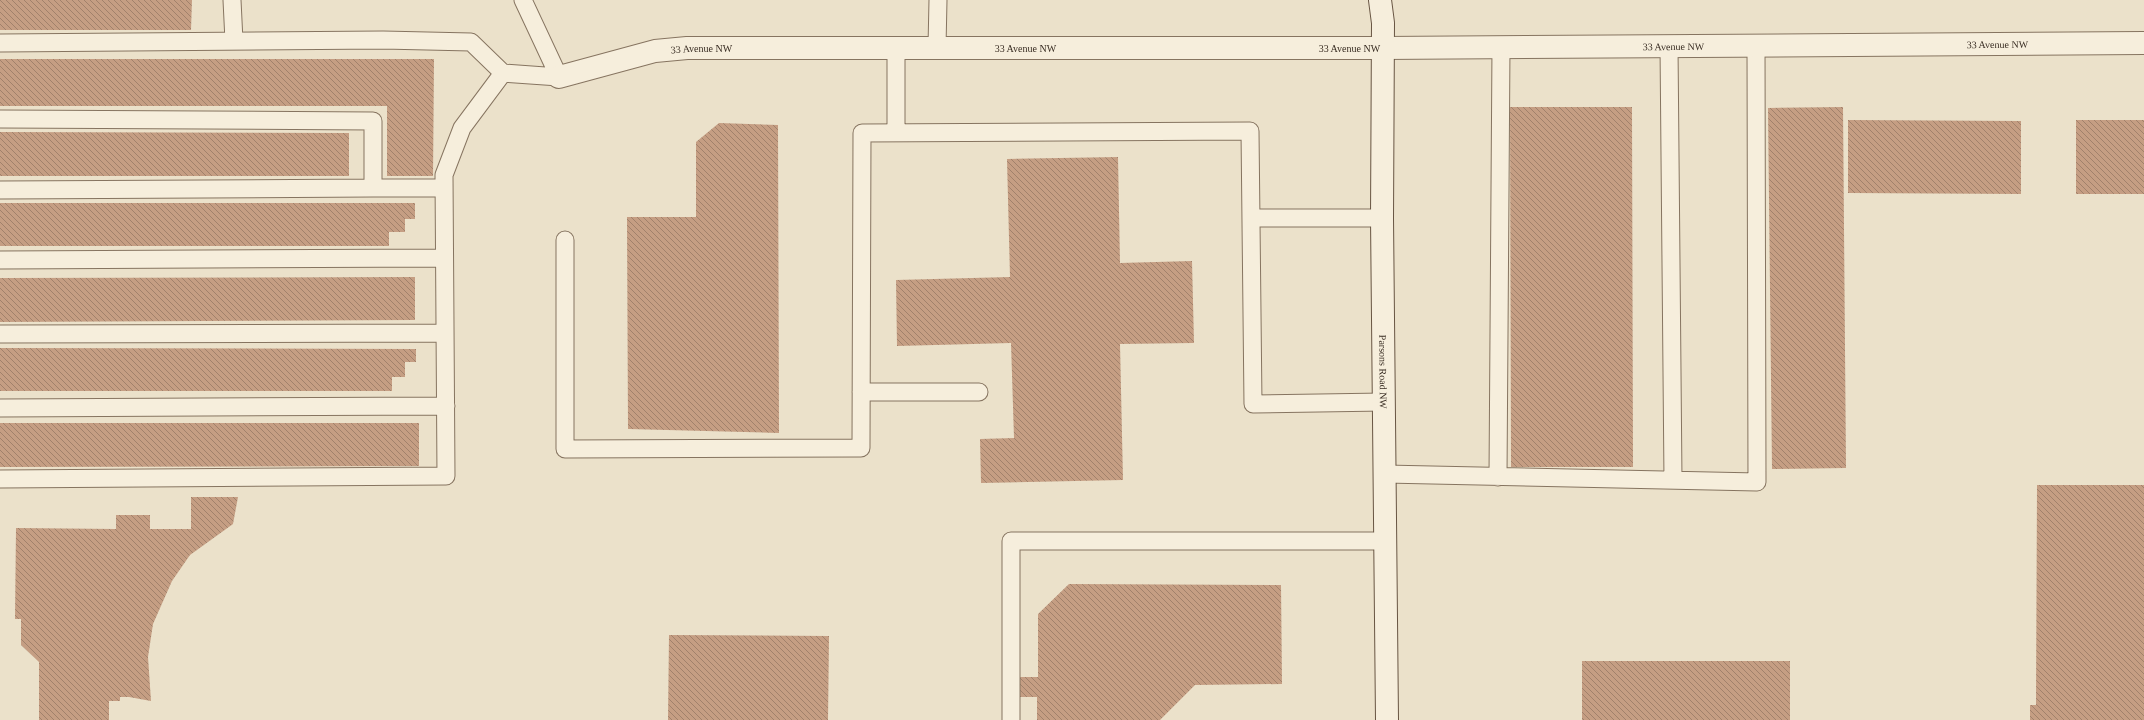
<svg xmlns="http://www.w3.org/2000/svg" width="2144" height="720" font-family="'Times New Roman',serif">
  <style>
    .building { fill: url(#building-back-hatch) }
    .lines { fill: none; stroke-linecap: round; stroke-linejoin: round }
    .lane-casing { stroke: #867460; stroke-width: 19 }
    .street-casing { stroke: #867460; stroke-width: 24 }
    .secondary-casing { stroke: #685543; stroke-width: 24 }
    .lane { stroke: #f6eedc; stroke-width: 17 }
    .street { stroke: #f6eedc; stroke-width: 22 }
    .secondary { stroke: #f6eedc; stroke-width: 22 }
    .labels { text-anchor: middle; stroke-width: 3.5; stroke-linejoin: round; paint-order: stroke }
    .street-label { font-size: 10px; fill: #382c22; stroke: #f3ebd9 }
  </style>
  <defs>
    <pattern id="building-back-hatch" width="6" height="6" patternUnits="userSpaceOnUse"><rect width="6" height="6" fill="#c59e83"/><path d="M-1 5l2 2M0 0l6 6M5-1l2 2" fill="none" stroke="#a1816b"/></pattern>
  </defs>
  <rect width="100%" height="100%" fill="#ebe1ca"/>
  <path class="building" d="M0 0H192L191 30H0Z
    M0 59H434L433 176H387V106H0Z
    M1510 107H1632L1633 467H1511Z
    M1843 107 1846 468 1772 469 1768 108Z
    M1848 120 2021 121V194L1848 193Z
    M2076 120H2144V194H2076Z
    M719 123 778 125 779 433 628 429 627 217H696V142Z
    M0 132 349 133V176H0Z
    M1118 157 1120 263 1192 261 1194 343 1120 344 1123 480 981 483 980 439 1014 438 1011 343 897 346 896 280 1010 277 1007 159Z
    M0 203H415V219H405V232H389V246H0Z
    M415 277V320L0 322V278Z
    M0 348 416 349V362H405V377H392V391H0Z
    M0 423H419V466L0 467Z
    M2037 485H2144V720H2030V705H2036Z
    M191 497H238L233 524 190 555 172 581 153 624 148 657 151 701 129 697H120V701H109V720H39V662L21 645V619H15L16 528 116 529V515H150V529H191Z
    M1069 584 1281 585 1282 684 1195 685 1160 720H1037V697H1019V677H1038V614Z
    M669 635 829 636 828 720H668Z
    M1582 661H1790V720H1582Z"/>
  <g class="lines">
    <g class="lane-casing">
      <path id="lane" d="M232 0 234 41
        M0 43 383 40 471 42 503 73 559 77 523 0
        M1669 46 1673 480
        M896 47V133
        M937 47 938 0
        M0 119 373 121V188H444
        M0 190 373 188
        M1252 218H1382
        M565 240V449L861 448 862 133 1250 131 1253 404 1384 402
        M0 260 444 258
        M0 334 445 333
        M861 392H979
        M0 408 446 406
        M1385 474 1757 482 1756 45
        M1498 477 1501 47
        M0 479 446 476 444 175 462 128 503 73
        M1011 720V541H1386"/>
    </g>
    <g class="street-casing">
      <g id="street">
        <path id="s1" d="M559 77 655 51 687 48H1383L2144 43"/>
      </g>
    </g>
    <g class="secondary-casing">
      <g id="secondary">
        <path id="s2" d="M1380 0 1383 23 1382 218 1387 720"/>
      </g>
    </g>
    <use href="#lane" class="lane"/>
    <use href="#street" class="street"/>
    <use href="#secondary" class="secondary"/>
  </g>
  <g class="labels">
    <g class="street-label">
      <text dy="4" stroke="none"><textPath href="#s1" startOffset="1442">33 Avenue NW</textPath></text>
      <text dy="4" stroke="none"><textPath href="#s1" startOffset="1118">33 Avenue NW</textPath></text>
      <text dy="4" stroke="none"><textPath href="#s1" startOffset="470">33 Avenue NW</textPath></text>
      <text dy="4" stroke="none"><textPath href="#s1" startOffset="794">33 Avenue NW</textPath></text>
      <text dy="4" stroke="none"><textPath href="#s1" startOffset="146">33 Avenue NW</textPath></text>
      <text dy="4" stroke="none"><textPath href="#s2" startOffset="372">Parsons Road NW</textPath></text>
    </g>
  </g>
</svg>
